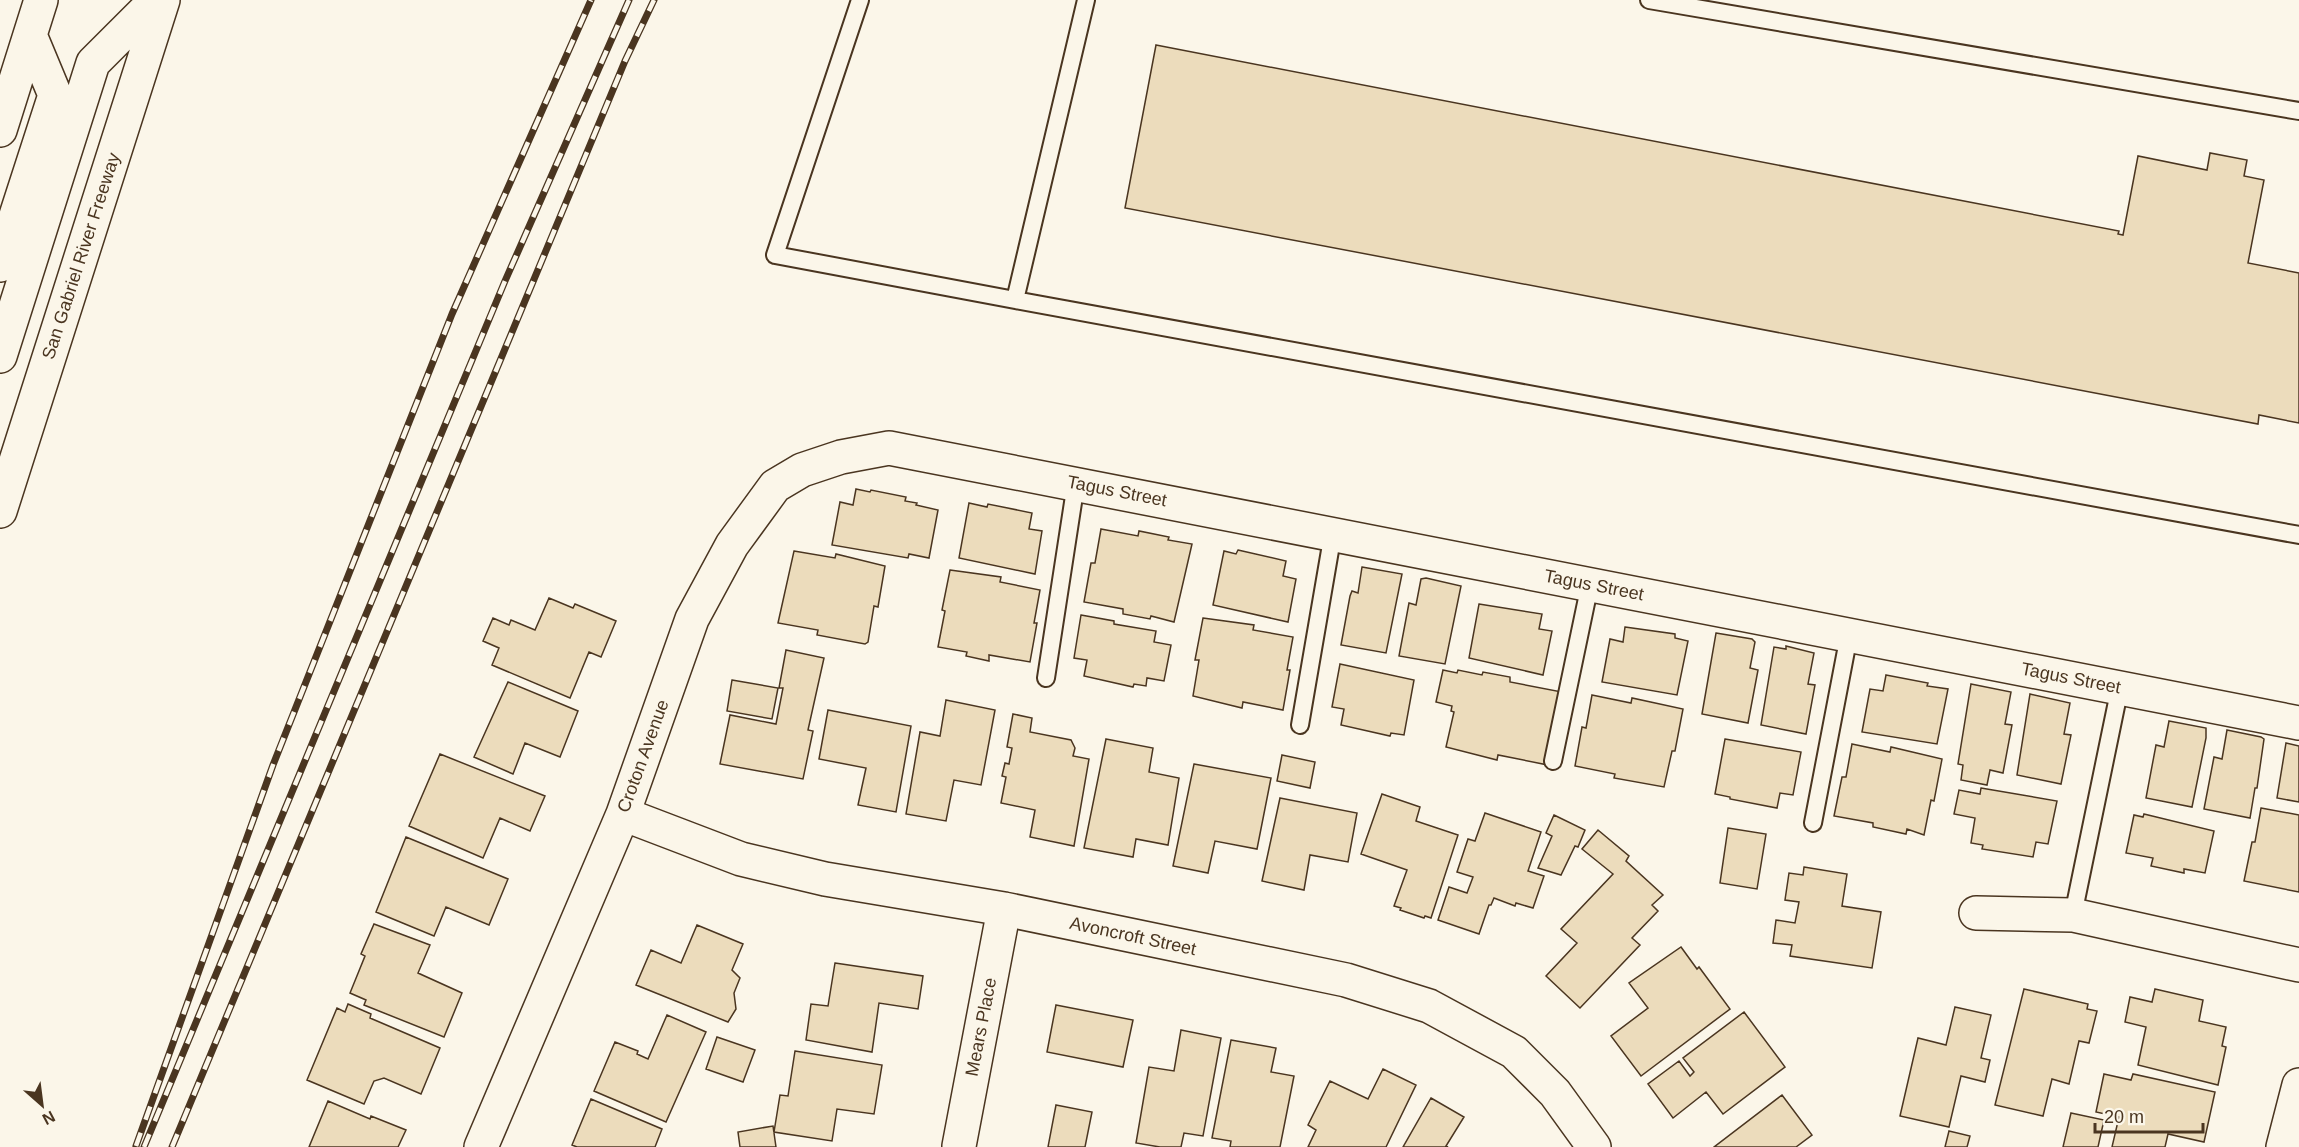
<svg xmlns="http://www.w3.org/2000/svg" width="2299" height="1147" font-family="Arial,sans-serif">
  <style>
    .building { fill: #ecdcbc; stroke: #4a3520; stroke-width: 1.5 }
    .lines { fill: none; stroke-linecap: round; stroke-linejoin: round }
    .service-casing { stroke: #4a3520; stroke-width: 20 }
    .minor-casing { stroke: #4a3520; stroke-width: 36 }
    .motorway-casing { stroke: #4a3520; stroke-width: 36 }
    .service { stroke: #fbf6e9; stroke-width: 16 }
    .minor { stroke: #fbf6e9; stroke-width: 33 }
    .motorway { stroke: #fbf6e9; stroke-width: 33 }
    .rail-casing { stroke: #4a3520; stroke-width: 7 }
    .rail { stroke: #fbf6e9; stroke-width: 4.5; stroke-dasharray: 14; stroke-linecap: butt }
    .labels { text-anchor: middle; stroke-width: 4.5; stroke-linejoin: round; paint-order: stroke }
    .street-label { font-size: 18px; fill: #4a3520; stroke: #fbf6e9 }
  </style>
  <rect width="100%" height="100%" fill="#fbf6e9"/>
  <path class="building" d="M1156 45 2119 231 2118 234 2123 235 2138 156 2207 170 2210 153 2247 160 2244 176 2264 180 2248 263 2299 273V423L2259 415 2258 424 1125 208Z
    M856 489 870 492 871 490 906 497 905 501 917 503 916 505 938 510 929 558 909 554 908 558 832 545 840 502 853 505Z
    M969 503 987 507 988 504 1032 513 1029 529 1042 531 1035 574 959 558Z
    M1101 529 1138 536 1139 531 1169 537 1168 540 1192 544 1174 622 1151 616 1150 619 1123 614V609L1084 602 1091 563H1095Z
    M1238 550 1286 561 1283 576 1296 579 1288 622 1213 605 1224 551 1236 554Z
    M794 551 835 558 836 554 885 566 878 607 874 606 868 642 865 644 817 635 818 630 778 623Z
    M1362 567 1402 574 1386 653 1341 645 1350 596 1352 591 1358 593Z
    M950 570 1001 577 1000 582 1040 590 1034 623H1037L1030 662 989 655V661L966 656 967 652 938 647 945 611 942 610Z
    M1426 578 1461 586 1445 664 1399 656 1409 603 1416 605 1421 579Z
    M549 598 573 608 575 604 616 621 601 657 589 652 570 698 492 665 499 648 483 641 493 618 509 625 511 620 535 630Z
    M1479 604 1542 614 1539 629 1552 631 1543 675 1469 658Z
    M1081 615 1114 621V624L1156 631 1154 642 1171 645 1164 681 1147 678 1146 686 1134 684 1133 687 1084 676 1087 660 1074 658Z
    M1203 618 1254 625 1253 630 1293 637 1287 670H1290L1283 710 1243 702 1242 708 1193 696 1199 660H1195Z
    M1625 627 1675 634V638L1688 641 1677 695 1602 682 1610 639 1623 642Z
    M1716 633 1752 639 1755 642 1750 668 1758 670 1748 723 1702 714Z
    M1786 646 1814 653 1808 684 1815 685 1806 734 1761 725 1774 647 1786 649Z
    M786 650 824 658 808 730 813 731 803 779 720 764 730 715 776 724 783 688H779Z
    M1340 664 1414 680 1404 735 1391 733 1390 736 1341 725 1344 709 1332 707Z
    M1443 670 1457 673 1458 670 1482 675 1483 672 1510 677V682L1562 692 1548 765 1498 755 1497 760 1446 747 1454 712 1451 711 1452 706 1436 702Z
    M1886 675 1928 683 1927 686 1948 689 1937 744 1862 732 1870 689 1883 691Z
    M732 680 778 688 772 719 727 711Z
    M508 682 578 711 560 757 525 743 513 774 474 757Z
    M1971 684 2011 692 2005 724 2012 725 2003 773 1990 770 1987 785 1961 780 1963 765 1958 764Z
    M2030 694 2070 703 2064 734 2071 735 2061 784 2017 775Z
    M1592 695 1631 703 1632 698 1683 709 1675 751H1672L1664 787 1614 778 1615 774 1575 766 1582 727 1586 728Z
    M946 700 995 710 981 785 954 780 946 821 906 814 920 732 940 736Z
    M828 710 911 726 896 812 858 805 866 768 819 759Z
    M1013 714 1032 718 1030 732 1071 740 1075 748 1073 756 1089 759 1074 846 1030 837 1035 810 1001 803 1006 777 1002 776 1005 763 1009 764 1012 748 1007 747Z
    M2169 721 2206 728V738L2192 807 2146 798 2156 745 2164 747Z
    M2227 730 2261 737 2264 739 2257 788H2255L2250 818 2204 809 2214 757 2222 759Z
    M1106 739 1153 748 1149 772 1179 778 1168 845 1136 839 1133 857 1084 848Z
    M1725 739 1801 752 1793 795 1780 793 1777 808 1730 799V797L1715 794Z
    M2286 743 2299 746V802L2277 798Z
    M1852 744 1890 752 1891 747 1942 759 1934 801 1931 800 1924 835 1907 829 1906 834 1873 827V823L1834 816 1842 777H1846Z
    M440 754 545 796 530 831 500 818 483 858 409 826Z
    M1282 755 1315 762 1310 788 1277 781Z
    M1194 764 1271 778 1257 849 1215 841 1208 873 1173 866Z
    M1981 788 2057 801 2048 844 2036 842 2033 857 1982 849 1983 845 1971 843 1975 818 1954 814 1959 790 1980 794Z
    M1382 794 1420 807 1416 821 1458 835 1431 918 1425 916 1424 918 1400 910 1401 908 1394 906 1407 870 1361 854Z
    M1280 798 1357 813 1348 862 1310 855 1304 890 1262 881Z
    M2261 808 2299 815V892L2244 881 2252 842H2255Z
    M1485 813 1541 832 1528 871 1544 876 1533 908 1516 903 1515 906 1494 898 1491 905H1489L1479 934 1438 920 1449 887 1467 893 1473 877 1457 872 1468 839 1475 841Z
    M2144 814 2214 831 2205 873 2184 869V873L2151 866 2153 858 2126 853 2134 815 2143 817Z
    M1554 815 1585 830 1578 847 1575 846 1561 875 1538 868 1552 836 1546 833Z
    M1728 828 1766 834 1757 889 1720 883Z
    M1598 830 1629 856 1626 861 1663 895 1652 905 1658 911 1632 938 1640 945 1580 1008 1546 976 1577 943 1561 929 1613 874 1582 849Z
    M406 837 508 879 489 925 446 907 434 936 376 912Z
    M1804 867 1847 874 1842 906 1881 912 1872 968 1790 956 1792 945 1773 943 1776 920 1795 923 1799 902 1785 900 1789 873 1803 875Z
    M374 924 430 945 418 973 462 993 444 1037 364 1005 366 1000 350 993 365 956 361 954Z
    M697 925 743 944 732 970 740 978 734 993 736 1009 728 1022 636 985 651 950 681 963Z
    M1681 947 1697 969 1699 967 1730 1009 1641 1076 1611 1036 1648 1008 1629 983Z
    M835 963 923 976 918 1009 879 1003 872 1052 806 1040 811 1004 828 1006Z
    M2024 989 2088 1004 2087 1009 2097 1011 2089 1043 2079 1041 2069 1084 2052 1079 2043 1116 1995 1105Z
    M2155 989 2203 1000 2199 1021 2226 1027 2222 1046 2226 1047 2218 1085 2138 1065 2146 1027 2125 1022 2130 997 2152 1002Z
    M348 1004 371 1014 370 1018 440 1048 421 1094 384 1078 374 1081 364 1104 307 1080 337 1008 345 1012Z
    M1056 1005 1133 1020 1123 1067 1047 1052Z
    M1955 1007 1991 1015 1981 1058 1990 1060 1985 1082 1961 1076 1949 1127 1900 1116 1918 1038 1946 1045Z
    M1744 1012 1785 1067 1723 1114 1706 1092 1673 1118 1648 1084 1679 1061 1690 1076 1694 1072 1683 1058Z
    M667 1015 706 1032 666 1122 594 1091 615 1042 638 1051 637 1054 648 1059Z
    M1181 1030 1221 1038 1203 1136 1184 1133 1181 1147H1160L1136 1143 1149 1067 1174 1071Z
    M717 1037 755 1050 743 1082 706 1069Z
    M1231 1040 1276 1048 1271 1072 1294 1076 1280 1147H1230L1231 1141 1212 1138Z
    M795 1051 882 1065 874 1114 837 1109 832 1141 774 1132 780 1095 788 1096Z
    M1383 1069 1416 1085 1386 1147H1308L1316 1130 1308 1125 1330 1081 1368 1099Z
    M2104 1074 2131 1080 2133 1074 2215 1092 2204 1142 2168 1134 2165 1147H2112L2119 1117 2096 1112Z
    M1782 1095 1812 1135 1796 1147H1714Z
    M1431 1098 1464 1117 1446 1146 1448 1147H1403Z
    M591 1099 662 1129 655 1147H577L572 1145Z
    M328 1101 370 1119 371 1116 406 1130 398 1147H309Z
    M1056 1105 1092 1112 1085 1147H1048Z
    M2071 1113 2104 1120 2098 1147H2063Z
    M773 1126 776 1147H740L738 1132Z
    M1949 1131 1970 1136 1967 1147H1945Z"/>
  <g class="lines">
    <g class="service-casing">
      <path id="service" d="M860 0 775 255 1015 300
        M1086 0 1015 300 2299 535
        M1649 0 2299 111
        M1046 678 1076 483
        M1300 725 1333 533
        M1553 761 1590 584
        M1813 823 1849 635
        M2073 915 2120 687"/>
    </g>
    <g class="minor-casing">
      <path id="minor" d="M623 814 741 859 825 879 1004 909 1346 980 1429 1006 1514 1052 1555 1093 1594 1147
        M1976 913 2073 915 2299 965
        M959 1146 1004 909
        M481 1147 623 814 692 619 732 545 775 486 802 470 841 457 889 448 2299 723
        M2283 1147 2299 1085"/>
    </g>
    <g class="motorway-casing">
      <path id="motorway" d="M0 130 41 0
        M0 265 55 95 30 35
        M0 356 93 63 156 0
        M0 511 163 0"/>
    </g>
    <use href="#service" class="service"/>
    <use href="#minor" class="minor"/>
    <use href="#motorway" class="motorway"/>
    <g class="rail-casing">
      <path id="rail" d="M136 1146 273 765 452 314 591 0
        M144 1147 505 281 629 0
        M172 1147 565 205 625 61 654 0"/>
    </g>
    <use href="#rail" class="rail"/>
  </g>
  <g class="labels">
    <g class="street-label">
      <text transform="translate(81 256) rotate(-72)" y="6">San Gabriel River Freeway</text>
      <text transform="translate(1117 491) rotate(11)" y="6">Tagus Street</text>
      <text transform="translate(1594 585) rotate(11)" y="6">Tagus Street</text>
      <text transform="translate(2071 678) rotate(11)" y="6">Tagus Street</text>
      <text transform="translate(643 756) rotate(-70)" y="6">Croton Avenue</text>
      <text transform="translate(1133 936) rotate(12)" y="6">Avoncroft Street</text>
      <text transform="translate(981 1027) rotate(-79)" y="6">Mears Place</text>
    </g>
  </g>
  <g transform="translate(42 1105) rotate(152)" stroke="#fbf6e9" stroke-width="4.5" paint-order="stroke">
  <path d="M0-4.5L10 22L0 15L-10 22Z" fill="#4a3520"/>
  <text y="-9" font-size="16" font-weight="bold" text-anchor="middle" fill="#4a3520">N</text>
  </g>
  <path d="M2095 1123v9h108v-9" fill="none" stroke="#4a3520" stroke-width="3"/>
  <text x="2104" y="1123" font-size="18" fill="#4a3520" stroke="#fbf6e9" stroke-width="4.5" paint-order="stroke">20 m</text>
</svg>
